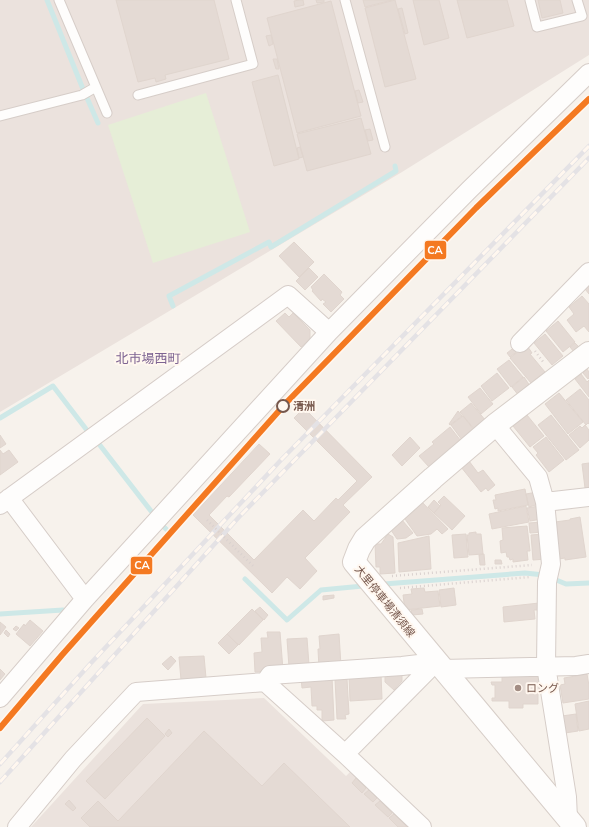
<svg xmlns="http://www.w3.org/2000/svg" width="589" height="827" font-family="Mulish,'Noto Sans JP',sans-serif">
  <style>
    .industrial { fill: #ebe2dd }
    .green { fill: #e6eed7 }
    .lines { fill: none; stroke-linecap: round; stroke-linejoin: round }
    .stream { stroke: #cee8e7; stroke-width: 5 }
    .building { fill: #e4dad4; stroke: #e0d5ce }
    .service-casing { stroke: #d6cdc8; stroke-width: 11 }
    .minor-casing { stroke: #d6cdc8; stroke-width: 20 }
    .secondary-casing { stroke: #d7cec8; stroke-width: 24 }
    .path { stroke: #dad1cf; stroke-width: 2.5; stroke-dasharray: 1 3; stroke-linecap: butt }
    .service { stroke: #fefdfc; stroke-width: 9 }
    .minor { stroke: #fefdfc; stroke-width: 18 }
    .secondary { stroke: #fefdfc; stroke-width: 22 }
    .rail-casing { stroke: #e4e2e5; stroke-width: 4.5 }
    .rail { stroke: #fff7ef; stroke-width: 3; stroke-dasharray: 9; stroke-linecap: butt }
    .path-bridge { stroke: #dad1cf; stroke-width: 2.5; stroke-dasharray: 1 3; stroke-linecap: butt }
    .rail-1-casing { stroke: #fff7ef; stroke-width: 9 }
    .rail-1 { stroke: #f47921; stroke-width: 6 }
    .stop-dot { fill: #fff7ef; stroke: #76574c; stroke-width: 2 }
    .poi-dot { fill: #a38d84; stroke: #fff7ef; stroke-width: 1.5 }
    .labels { text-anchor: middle; stroke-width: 4; stroke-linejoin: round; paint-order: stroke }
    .stop-label { font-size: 11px; font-weight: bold; fill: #76574c; stroke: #fff7ef; text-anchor: start }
    .street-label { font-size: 11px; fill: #76574c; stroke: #fff7ef }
    .poi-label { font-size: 11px; fill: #76574c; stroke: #fff7ef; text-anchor: start }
    .quarter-label { font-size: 13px; fill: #7e6492; stroke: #fff7ef }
    .line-badge { stroke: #fff7ef; stroke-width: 1.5 }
    .badge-label { font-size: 11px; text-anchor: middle; font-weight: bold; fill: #fff }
  </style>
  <rect width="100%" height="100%" fill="#f7f2ec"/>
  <path class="industrial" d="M0 0H589V55L402 172 0 412Z
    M264 698 346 776 351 771 410 827H31L143 704Z"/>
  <path class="green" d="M206 93 250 232 153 263 108 125Z"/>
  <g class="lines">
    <path class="stream" d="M47 0 83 89
      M87 98 98 123
      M173 306 169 296 269 242 271 247 396 171 395 166
      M0 418 53 386 86 429
      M99 444 151 511
      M162 525 168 531
      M245 579 287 620 321 590 363 586
      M384 584 525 573 544 575 566 584 589 583
      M0 614 63 610"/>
  </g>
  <path class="building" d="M116 0H214L229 59 165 75 166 79 156 82 155 78 138 82Z
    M299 0H303L304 5 295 7 294 1Z
    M316 0H324V2L317 3Z
    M363 0H392L365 7Z
    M395 0 416 79 385 87 365 8Z
    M413 0H439L449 38 424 45Z
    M457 0H507L514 26 467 38Z
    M538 0H560L563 13 542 18Z
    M331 1 361 116 297 133 267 18Z
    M402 8 408 33 405 34 398 9Z
    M271 35 273 44 269 46 266 36Z
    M273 59H277L279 69H276Z
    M278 75 299 159 274 166 252 82Z
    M359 90 363 102 358 103 355 91Z
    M361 118 371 154 307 171 297 134Z
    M370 129 373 140 368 141 365 130Z
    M300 147 303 157 299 158 297 148Z
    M294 242 314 262 299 277 279 256Z
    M309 268 318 277 305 290 296 281Z
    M324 274 342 292 340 295 344 299 331 312 323 304 326 302 322 299 321 301 312 291 313 290 311 287Z
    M589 286V294L585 289Z
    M582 296 589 304V332L584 326 576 332 567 320 574 314 569 307Z
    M285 313 289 317 293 313 310 330V339L301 347 276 321Z
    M558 321 575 342 563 352 546 331Z
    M545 334 563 356 552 365 534 343Z
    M575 343 579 347 574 352 570 347Z
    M516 346 519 350 510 357 507 353Z
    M528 347 532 353 530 354 545 372 531 383 510 358 520 350 522 352Z
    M509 360 523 377 511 387 497 369Z
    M587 369 589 372V378L588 379 583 373Z
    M497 373 509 388 492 401 481 386Z
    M581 374 587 382 589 380V397L575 379Z
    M524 377 530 386 519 396 512 387Z
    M480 388 493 404 481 414 468 397Z
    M580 389 589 400V424L588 423 586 425 566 400Z
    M559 393 583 422 568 434 545 404Z
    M471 403 486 421 475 430 460 412Z
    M304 408 372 477 343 505 350 512 305 558 317 571 300 589 287 577 272 593 193 515 259 444 270 454 229 497 227 496 209 515 254 560 303 510 314 521 336 498 338 500 357 481 294 418Z
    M458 411 462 416 450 425 449 424Z
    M527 415 544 436 530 447 513 426Z
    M551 415 579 450 566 460 538 425Z
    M463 416 474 430 462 440 451 425Z
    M585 425 589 430V440L580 448 569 435 580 426 582 428Z
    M450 427 461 441 429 467 419 456 434 444 432 442Z
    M0 435 6 444 0 448Z
    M410 437 420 448 402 466 392 455Z
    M546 437 564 460 549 472 536 455 538 453 533 447Z
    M0 450 3 454 9 450 18 462 0 475Z
    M469 461 478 473 483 470 495 485 488 491 486 488 481 492 461 467Z
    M589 463V487L585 488 582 464Z
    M525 489 528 505 498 511V508L495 509 493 500H496L495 495Z
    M537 492 539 504 529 507 526 494Z
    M444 496 465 516 452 530 434 513 441 505 438 502Z
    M434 500 440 506 434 513 428 507Z
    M421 501 448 529 442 534 437 529 431 534 417 536 405 519Z
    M526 506 529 522 492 529 489 514Z
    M539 506 542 519 530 521 527 508Z
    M580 517 586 557 565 560V558L559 559 555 522 570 520V519Z
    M402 520 413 533 406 538 397 539 391 530Z
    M542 522 543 532 530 533 529 523Z
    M527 526 530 551H527L528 560 513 562V559L510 560 509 557H507L506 552 501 553 500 541 503 540 502 528Z
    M476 532V534H481L483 554 469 555 467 535H469V533Z
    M388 534 393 537 395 573 380 574V567H376L375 544H381Z
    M466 534 468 557 454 558 452 535Z
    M543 534 546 559 533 560 531 535Z
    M429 536 431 569 399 572 398 543Z
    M484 554 485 565H480L479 555Z
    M495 560H501L502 564H495Z
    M424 588 425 592 438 591 440 606 405 610 403 595 412 594 411 589Z
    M454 588 456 605 441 607 439 590Z
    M334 595V598L323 600V596Z
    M539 603 540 610H534L535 619 504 622 503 607Z
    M260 607 268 615 264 620 255 611Z
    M252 609 263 620 239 645 227 634Z
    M422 609 423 614 412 615 411 610Z
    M30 620 43 631 30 646 16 634 24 624 25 626Z
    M0 622 6 627 0 635Z
    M16 626 19 628 16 631 13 629Z
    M6 630 10 634 8 637 4 633Z
    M267 632H280L283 670 255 672 254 653 262 652 261 638H268Z
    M227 634 238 645 229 654 218 643Z
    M339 634 341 666 319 668 318 649H320L319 636Z
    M307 638 309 665 289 667 287 639Z
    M171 656 176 661 168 670 162 664Z
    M204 656 206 678 181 680 179 657Z
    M0 669 5 674 0 680Z
    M402 671V681L394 690 385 682V672Z
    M502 673 540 674V691H538V704H523V708H509V701H492V698H495V685H492L491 682H502Z
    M381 674 382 699 350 701 349 676Z
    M587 674 589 686V699L563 703 560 685 565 684 564 678Z
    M332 677 334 720 322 721V710H317V706H312L311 687 302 688 301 678Z
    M335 679H347L349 714 345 715 346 719H337Z
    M589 701V729L579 731 575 704Z
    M576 714 578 731 565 733 562 716Z
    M147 718 165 736 105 799 86 781Z
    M169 729 172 733 168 737 165 734Z
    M204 731 262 786 284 763 350 827H90L81 818 98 801 118 821Z
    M356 778 366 788 362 793 352 783Z
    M369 790 377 798 373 802 364 794Z
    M69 800 76 808 73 811 65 804Z
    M380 801 392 813 388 817 375 805Z
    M394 814 407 827H398L389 818Z"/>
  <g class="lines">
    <g class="service-casing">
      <path id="service" d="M59 0 107 113
        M345 0 385 147
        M530 0 537 27 582 16 577 0
        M138 95 253 64 236 0
        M0 116 82 95 96 87"/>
    </g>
    <g class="minor-casing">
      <path id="minor" d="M520 343 589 272
        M495 425 538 477 545 502 551 564 547 582 546 666 567 797 568 819
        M9 498 85 599
        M545 502 589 497
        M0 505 288 295 329 332
        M442 669 576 666 589 664
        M265 682 270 675 402 666 436 662
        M0 698 85 599 329 332 469 190 589 73
        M345 754 436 662
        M17 827 73 759 136 692 265 682 345 754 422 827"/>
    </g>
    <g class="secondary-casing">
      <path id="secondary" d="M575 827 354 562 359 549 365 539 433 478 495 425 589 353"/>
    </g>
    <path class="path" d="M535 351 544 363
      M392 576 532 565
      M400 588 530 577"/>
    <use href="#service" class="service"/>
    <use href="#minor" class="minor"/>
    <use href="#secondary" class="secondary"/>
    <g class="rail-casing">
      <path id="rail" d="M0 764 91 663 281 460 589 146
        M0 782 239 517 589 158"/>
    </g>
    <use href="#rail" class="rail"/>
    <path class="path-bridge" d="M207 520 255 568"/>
    <g class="rail-1-casing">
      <path id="rail-1" d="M0 728 62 655 286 403 476 208 589 99"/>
    </g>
    <use href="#rail-1" class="rail-1"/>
  </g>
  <circle class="stop-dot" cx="283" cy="406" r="6"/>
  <circle class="poi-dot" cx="518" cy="688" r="4"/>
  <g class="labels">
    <g class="stop-label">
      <text x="293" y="410">清洲</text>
    </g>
    <g class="street-label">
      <text transform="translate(385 601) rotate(51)" y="4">大里停車場清須線</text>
    </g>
    <g class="poi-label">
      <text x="526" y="692">ロング</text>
    </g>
    <g class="quarter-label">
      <text x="148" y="363">北市場西町</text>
    </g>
  </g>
  <g class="line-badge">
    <rect x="424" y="240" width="23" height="20" rx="4" fill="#f47921"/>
    <rect x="130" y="556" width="23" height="19" rx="4" fill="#f47921"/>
  </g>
  <g class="badge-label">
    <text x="435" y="254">CA</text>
    <text x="142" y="569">CA</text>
  </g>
</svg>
